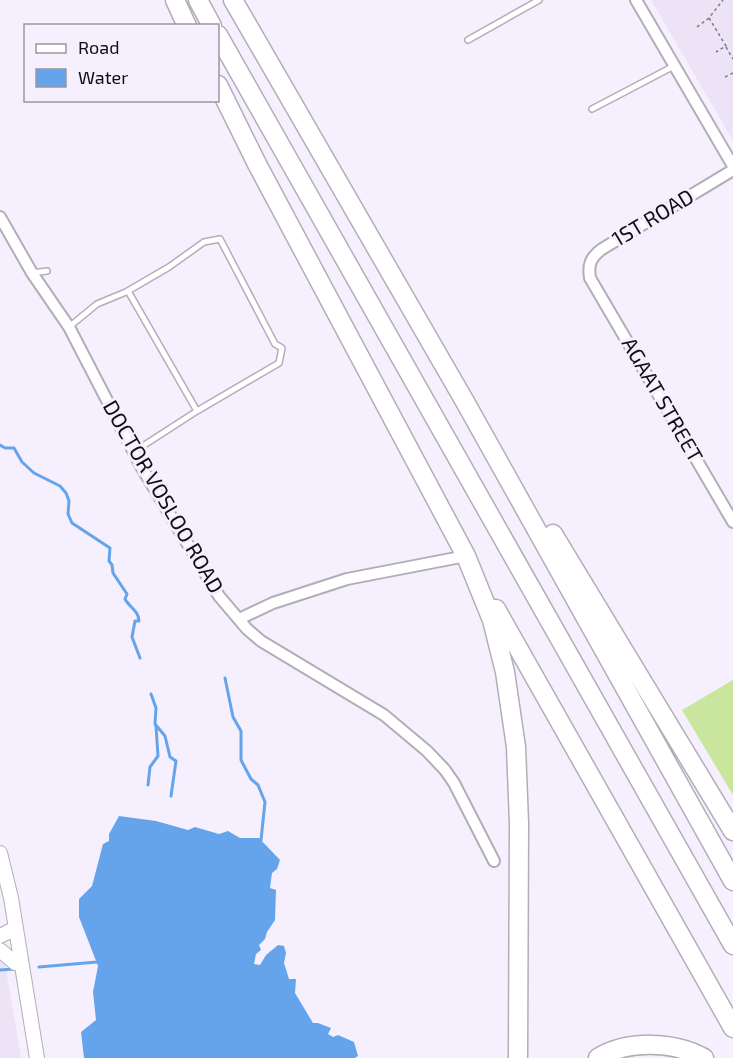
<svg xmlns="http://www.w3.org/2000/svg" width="733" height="1058" font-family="'Exo 2',sans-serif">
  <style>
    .built { fill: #ede3f7 }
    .green { fill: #c9e59e }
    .water { fill: #65a4eb }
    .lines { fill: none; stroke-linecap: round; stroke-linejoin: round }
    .stream { stroke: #65a4eb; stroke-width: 3 }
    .lane-casing { stroke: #b3adba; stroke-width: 8 }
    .street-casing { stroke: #b3adba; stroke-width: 14 }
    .secondary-casing { stroke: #b3adba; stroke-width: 16 }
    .highway-casing { stroke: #b3adba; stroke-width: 21 }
    .path { stroke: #7d7881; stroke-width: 1.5; stroke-dasharray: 3 3; stroke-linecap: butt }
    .lane { stroke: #fff; stroke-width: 5 }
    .street { stroke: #fff; stroke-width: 10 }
    .secondary { stroke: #fff; stroke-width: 14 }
    .highway { stroke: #fff; stroke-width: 18 }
    .labels { text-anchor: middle; stroke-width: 6; stroke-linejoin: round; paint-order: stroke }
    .street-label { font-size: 21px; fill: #110e13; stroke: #f6f0fe }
  </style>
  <rect width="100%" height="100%" fill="#f6f0fe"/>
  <path class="built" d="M651 0H733V141Z
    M0 955 5 964 21 1058H0Z"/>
  <path class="green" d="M733 680V795L682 710Z"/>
  <path class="water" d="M119 816 156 821 188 830 195 827 219 834 228 831 240 838H259L280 860 277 869 272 873 270 888 276 890 275 920 267 932 265 939 259 945 261 950 256 954 254 964 260 965 266 955 278 945 284 946 286 953 284 963 289 979H296L295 993 313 1023H318L331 1028 328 1034 333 1037 338 1035 354 1042 358 1056 355 1058H84L81 1032 96 1020 93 992 98 966 79 917V899L92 886 103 844 109 841V834Z"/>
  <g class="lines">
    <path class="stream" d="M0 445 5 448H14L22 462 34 473 60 486 66 493 69 501 68 514 72 523 110 548 109 561 112 565 113 573 127 594 125 599C129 607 139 611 139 621H135L132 637 140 658
      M225 678 233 717 241 731V760L251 779 258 785 265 802 261 840
      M151 694 156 708 155 724 165 736 170 757 176 761 171 796
      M148 785 150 767 158 756 156 726
      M39 967 97 962
      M0 970 14 969"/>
    <g class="lane-casing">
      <path id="lane" d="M468 40 539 0
        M592 109 674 66
        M32 273 47 271
        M128 291 197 411
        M69 327 97 304 126 292 169 267 204 242 220 239 275 344 282 348 279 363 197 411 135 451"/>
    </g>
    <g class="street-casing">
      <path id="street" d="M636 0 733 166
        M733 170 602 249C590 258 588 265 590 278L733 522
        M0 217 32 273 69 327 142 468 199 563 219 596 247 629 261 641 384 715 427 751 445 770 454 783 494 861
        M239 619 273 603 347 579 466 556"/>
    </g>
    <g class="secondary-casing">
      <path id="secondary" d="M0 853 11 898 37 1058
        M0 936 16 928
        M0 950 15 963"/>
    </g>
    <g class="highway-casing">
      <path id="highway" d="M175 0 187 26
        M198 0 212 26
        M233 0 464 400 733 881
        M218 35 733 945
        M218 85 257 164 466 556 492 620 505 672 516 747 519 823 518 1058
        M553 534 733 831
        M496 609 733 1028
        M598 1058C627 1040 674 1041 704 1058"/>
    </g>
    <path class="path" d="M709 18 726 46 716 52
      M697 27 709 18 723 0
      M726 47 733 59
      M725 77 733 73"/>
    <use href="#lane" class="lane"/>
    <use href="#street" class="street"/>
    <use href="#secondary" class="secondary"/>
    <use href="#highway" class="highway"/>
  </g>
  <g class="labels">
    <g class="street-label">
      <text transform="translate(653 218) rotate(-31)" y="7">1ST ROAD</text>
      <text transform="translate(662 400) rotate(60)" y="7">AGAAT STREET</text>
      <text transform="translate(163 497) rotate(60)" y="7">DOCTOR VOSLOO ROAD</text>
    </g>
  </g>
  <rect x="24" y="24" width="195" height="78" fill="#f6f0fe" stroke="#9a96a0" stroke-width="1.5"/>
  <rect x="36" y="44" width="30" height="9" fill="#ffffff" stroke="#9a96a0" stroke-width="1.5"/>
  <text x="78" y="54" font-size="18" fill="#110e13">Road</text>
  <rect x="36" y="69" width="30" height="18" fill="#65a4eb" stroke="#9a96a0" stroke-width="1.5"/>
  <text x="78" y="84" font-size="18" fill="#110e13">Water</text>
</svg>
